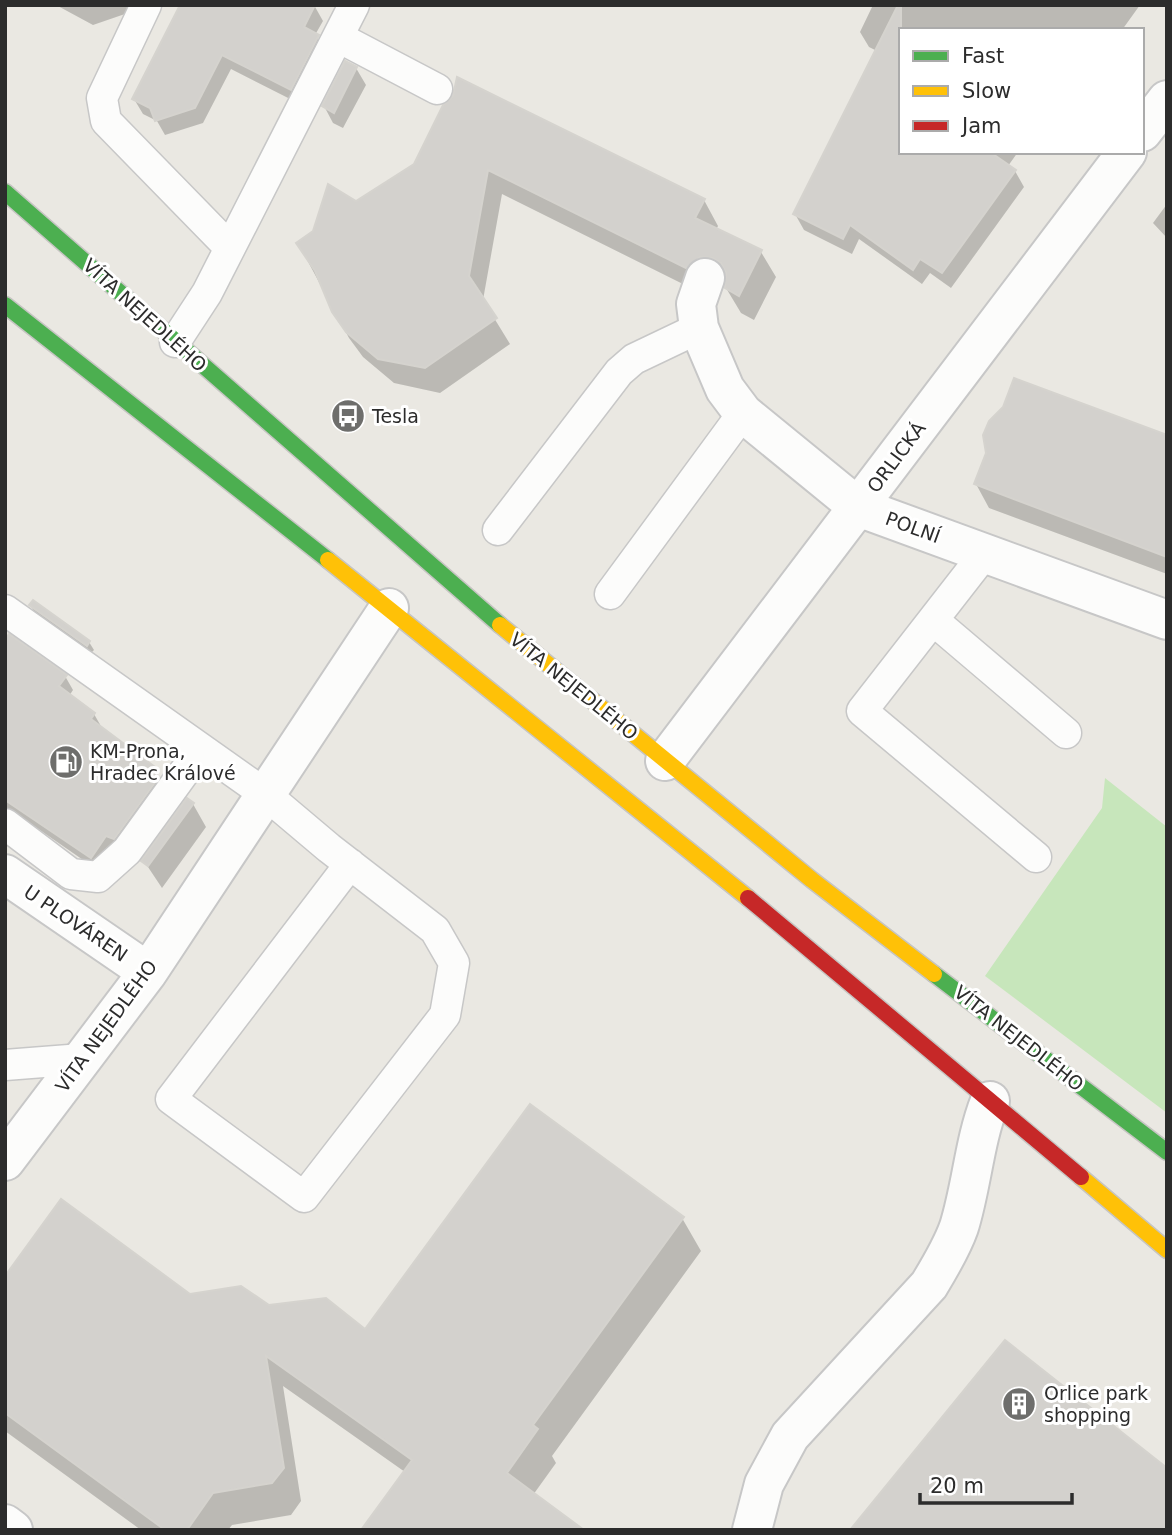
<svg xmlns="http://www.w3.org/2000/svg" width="1172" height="1535" font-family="'DejaVu Sans',sans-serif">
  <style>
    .green { fill: #c7e6bb }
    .shadow { fill: #0003 }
    .building { fill: #d3d1cd; stroke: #d5d3ce; stroke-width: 2 }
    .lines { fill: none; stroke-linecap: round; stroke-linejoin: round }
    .lane-casing { stroke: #c7c7c7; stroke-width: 33 }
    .street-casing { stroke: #c7c7c7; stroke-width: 42 }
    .fast-casing { stroke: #c6c5c2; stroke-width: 19 }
    .slow-casing { stroke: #c6c5c2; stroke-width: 19 }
    .jam-casing { stroke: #c6c5c2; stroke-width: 19 }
    .lane { stroke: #fcfcfb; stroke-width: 30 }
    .street { stroke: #fcfcfb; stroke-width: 38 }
    .fast { stroke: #4caf50; stroke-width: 16 }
    .slow { stroke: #ffc107; stroke-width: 16 }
    .jam { stroke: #c62828; stroke-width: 16 }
    .labels { text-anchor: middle; stroke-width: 6; stroke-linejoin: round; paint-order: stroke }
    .street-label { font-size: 19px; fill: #2c2c2c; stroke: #fff }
    .poi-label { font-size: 19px; fill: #2c2c2c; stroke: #fff; text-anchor: start }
  </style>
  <rect width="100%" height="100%" fill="#eae8e2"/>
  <path class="green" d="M1105 778 1167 827V1113L985 976 1102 808Z"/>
  <path class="shadow" d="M56 5H151L93 25Z
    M314 5 323 21 315 35 326 52 300 104 231 69 203 123 165 135 157 121 143 114 134 99Z
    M873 5H1140L1122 30H901V152H1018L1008 166 1015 171 1024 187 951 288 930 273 922 284 859 239 852 254 804 230 795 214 877 51 869 47 860 32Z
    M356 68 366 85 343 128 333 123 324 106Z
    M445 106 704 200 718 226 716 230 761 252 776 277 754 320 741 313 726 288 727 282 715 281 701 293 502 194 483 300 510 344 440 393 394 383 363 357 349 338 298 243 415 165Z
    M1167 204V238L1153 223Z
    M1004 408 1167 437V574L989 508 976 484Z
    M31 606 89 642 94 650 91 653 35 613Z
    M5 642 65 676 73 690 69 696 94 714 102 728 154 768 162 782 99 871 34 826 32 829 5 816Z
    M193 804 206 827 162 888 144 861Z
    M682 1218 701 1251 552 1456 556 1463 533 1495 405 1472 283 1386 301 1501 291 1515 232 1525 228 1530H141L5 1431V1279L190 1296 269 1307 366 1331Z"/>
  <path class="building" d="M180 5H315L304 27 319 35 291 90 222 55 195 108 155 121 150 108 132 99Z
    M898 5H901V152H990L1016 170 942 273 920 259 913 270 850 225 843 239 793 214Z
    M345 61 357 67 334 113 322 106Z
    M457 77 705 199 695 218 762 250 739 296 725 288 726 273 721 263 713 258 700 257 686 268 488 170 469 276 497 318 425 368 378 359 346 332 332 312 315 271 296 243 313 231 328 184 356 201 414 164 443 105 453 96Z
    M1014 378 1167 435V557L974 484 986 453 983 435 989 421 1003 407Z
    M33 600 90 641 87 646 29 605Z
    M9 634 67 675 59 686 95 713 91 719 155 767 152 772 159 777 114 839 106 836 91 858 5 800V639Z
    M187 798 194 803 148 866 141 861Z
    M530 1104 684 1217 533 1425 538 1429 507 1473 584 1530H361L412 1460 266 1356 284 1468 272 1483 213 1493 187 1530H165L5 1413V1276L61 1199 190 1294 241 1286 269 1305 326 1298 365 1329Z
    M1005 1340 1167 1468V1530H850Z"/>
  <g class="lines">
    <g class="lane-casing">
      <path id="lane" d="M146 5 102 98 106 121 230 248
        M338 37 437 89
        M175 342 207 293 354 5
        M498 530 619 372 634 359 699 328
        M985 553 862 711 1036 857
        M610 594 743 413
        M5 610 265 794 329 848 435 930 454 963 445 1015 304 1197 171 1099 350 864
        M933 620 1066 733
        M5 824 71 874 98 877 127 851 201 749
        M5 1065 82 1059"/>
    </g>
    <g class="street-casing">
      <path id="street" d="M1142 132 1167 100
        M705 278 696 304 699 328 725 389 743 413 858 507 1167 620
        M665 761 1127 152
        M5 874 148 972
        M5 1161 148 972 389 608
        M5 1524 13 1530
        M752 1530 764 1484 790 1436 929 1285C940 1267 952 1247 959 1227 972 1185 974 1142 990 1101"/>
    </g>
    <g class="fast-casing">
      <path id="fast" d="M5 192 500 625
        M5 305 328 560
        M934 974 1167 1152"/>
    </g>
    <g class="slow-casing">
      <path id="slow" d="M328 560 748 898
        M500 625 812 880 934 974
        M1081 1177 1167 1250"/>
    </g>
    <g class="jam-casing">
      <path id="jam" d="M748 898 1081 1177"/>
    </g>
    <use href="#lane" class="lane"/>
    <use href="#street" class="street"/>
    <use href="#fast" class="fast"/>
    <use href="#slow" class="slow"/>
    <use href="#jam" class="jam"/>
  </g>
  <defs>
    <g id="bus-disc" transform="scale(1.75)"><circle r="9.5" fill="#6e6e6c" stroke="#fff"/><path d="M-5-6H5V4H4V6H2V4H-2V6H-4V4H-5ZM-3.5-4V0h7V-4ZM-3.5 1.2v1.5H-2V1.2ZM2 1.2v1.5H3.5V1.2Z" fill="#fff"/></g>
    <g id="fuel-disc" transform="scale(1.75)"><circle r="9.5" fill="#6e6e6c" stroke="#fff"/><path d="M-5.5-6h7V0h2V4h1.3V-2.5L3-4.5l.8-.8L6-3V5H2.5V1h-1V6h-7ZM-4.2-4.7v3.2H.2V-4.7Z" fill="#fff"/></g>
    <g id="building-disc" transform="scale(1.75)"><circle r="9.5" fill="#6e6e6c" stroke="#fff"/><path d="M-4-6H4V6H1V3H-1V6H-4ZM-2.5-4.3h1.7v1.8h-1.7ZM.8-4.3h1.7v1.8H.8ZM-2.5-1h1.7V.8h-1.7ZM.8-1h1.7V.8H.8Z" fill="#fff"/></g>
  </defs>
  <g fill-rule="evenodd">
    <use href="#bus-disc" x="348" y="416"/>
    <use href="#fuel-disc" x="66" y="762"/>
    <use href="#building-disc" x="1019" y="1404"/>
  </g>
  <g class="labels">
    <g class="street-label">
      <text transform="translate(145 315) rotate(42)" y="7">VÍTA NEJEDLÉHO</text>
      <text transform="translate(896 457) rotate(-53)" y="7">ORLICKÁ</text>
      <text transform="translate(913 527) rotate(20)" y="7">POLNÍ</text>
      <text transform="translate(574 686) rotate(39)" y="7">VÍTA NEJEDLÉHO</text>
      <text transform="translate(76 923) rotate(34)" y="7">U PLOVÁREN</text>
      <text transform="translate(106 1026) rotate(-54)" y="7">VÍTA NEJEDLÉHO</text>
      <text transform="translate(1019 1038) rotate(38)" y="7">VÍTA NEJEDLÉHO</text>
    </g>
    <g class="poi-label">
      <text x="372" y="423">Tesla</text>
      <text x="90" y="758">KM-Prona,<tspan x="90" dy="22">Hradec Králové</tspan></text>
      <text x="1044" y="1400">Orlice park<tspan x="1044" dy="22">shopping</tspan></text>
    </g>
  </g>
  <rect width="1172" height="1535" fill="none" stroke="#2c2c2c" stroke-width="14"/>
  <rect x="899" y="28" width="245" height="126" fill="#ffffff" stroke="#ababab" stroke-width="2"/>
  <rect x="913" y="51" width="35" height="10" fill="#4caf50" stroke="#ababab" stroke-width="2"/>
  <text x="962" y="63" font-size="21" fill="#2c2c2c">Fast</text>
  <rect x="913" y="86" width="35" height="10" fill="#ffc107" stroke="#ababab" stroke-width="2"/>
  <text x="962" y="98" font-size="21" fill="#2c2c2c">Slow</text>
  <rect x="913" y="121" width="35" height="10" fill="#c62828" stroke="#ababab" stroke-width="2"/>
  <text x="962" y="133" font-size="21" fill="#2c2c2c">Jam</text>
  <path d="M920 1493v10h152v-10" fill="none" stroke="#2c2c2c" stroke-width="3.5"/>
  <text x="930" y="1493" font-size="21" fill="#2c2c2c" stroke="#ffffff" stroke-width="5" paint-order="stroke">20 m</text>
</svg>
